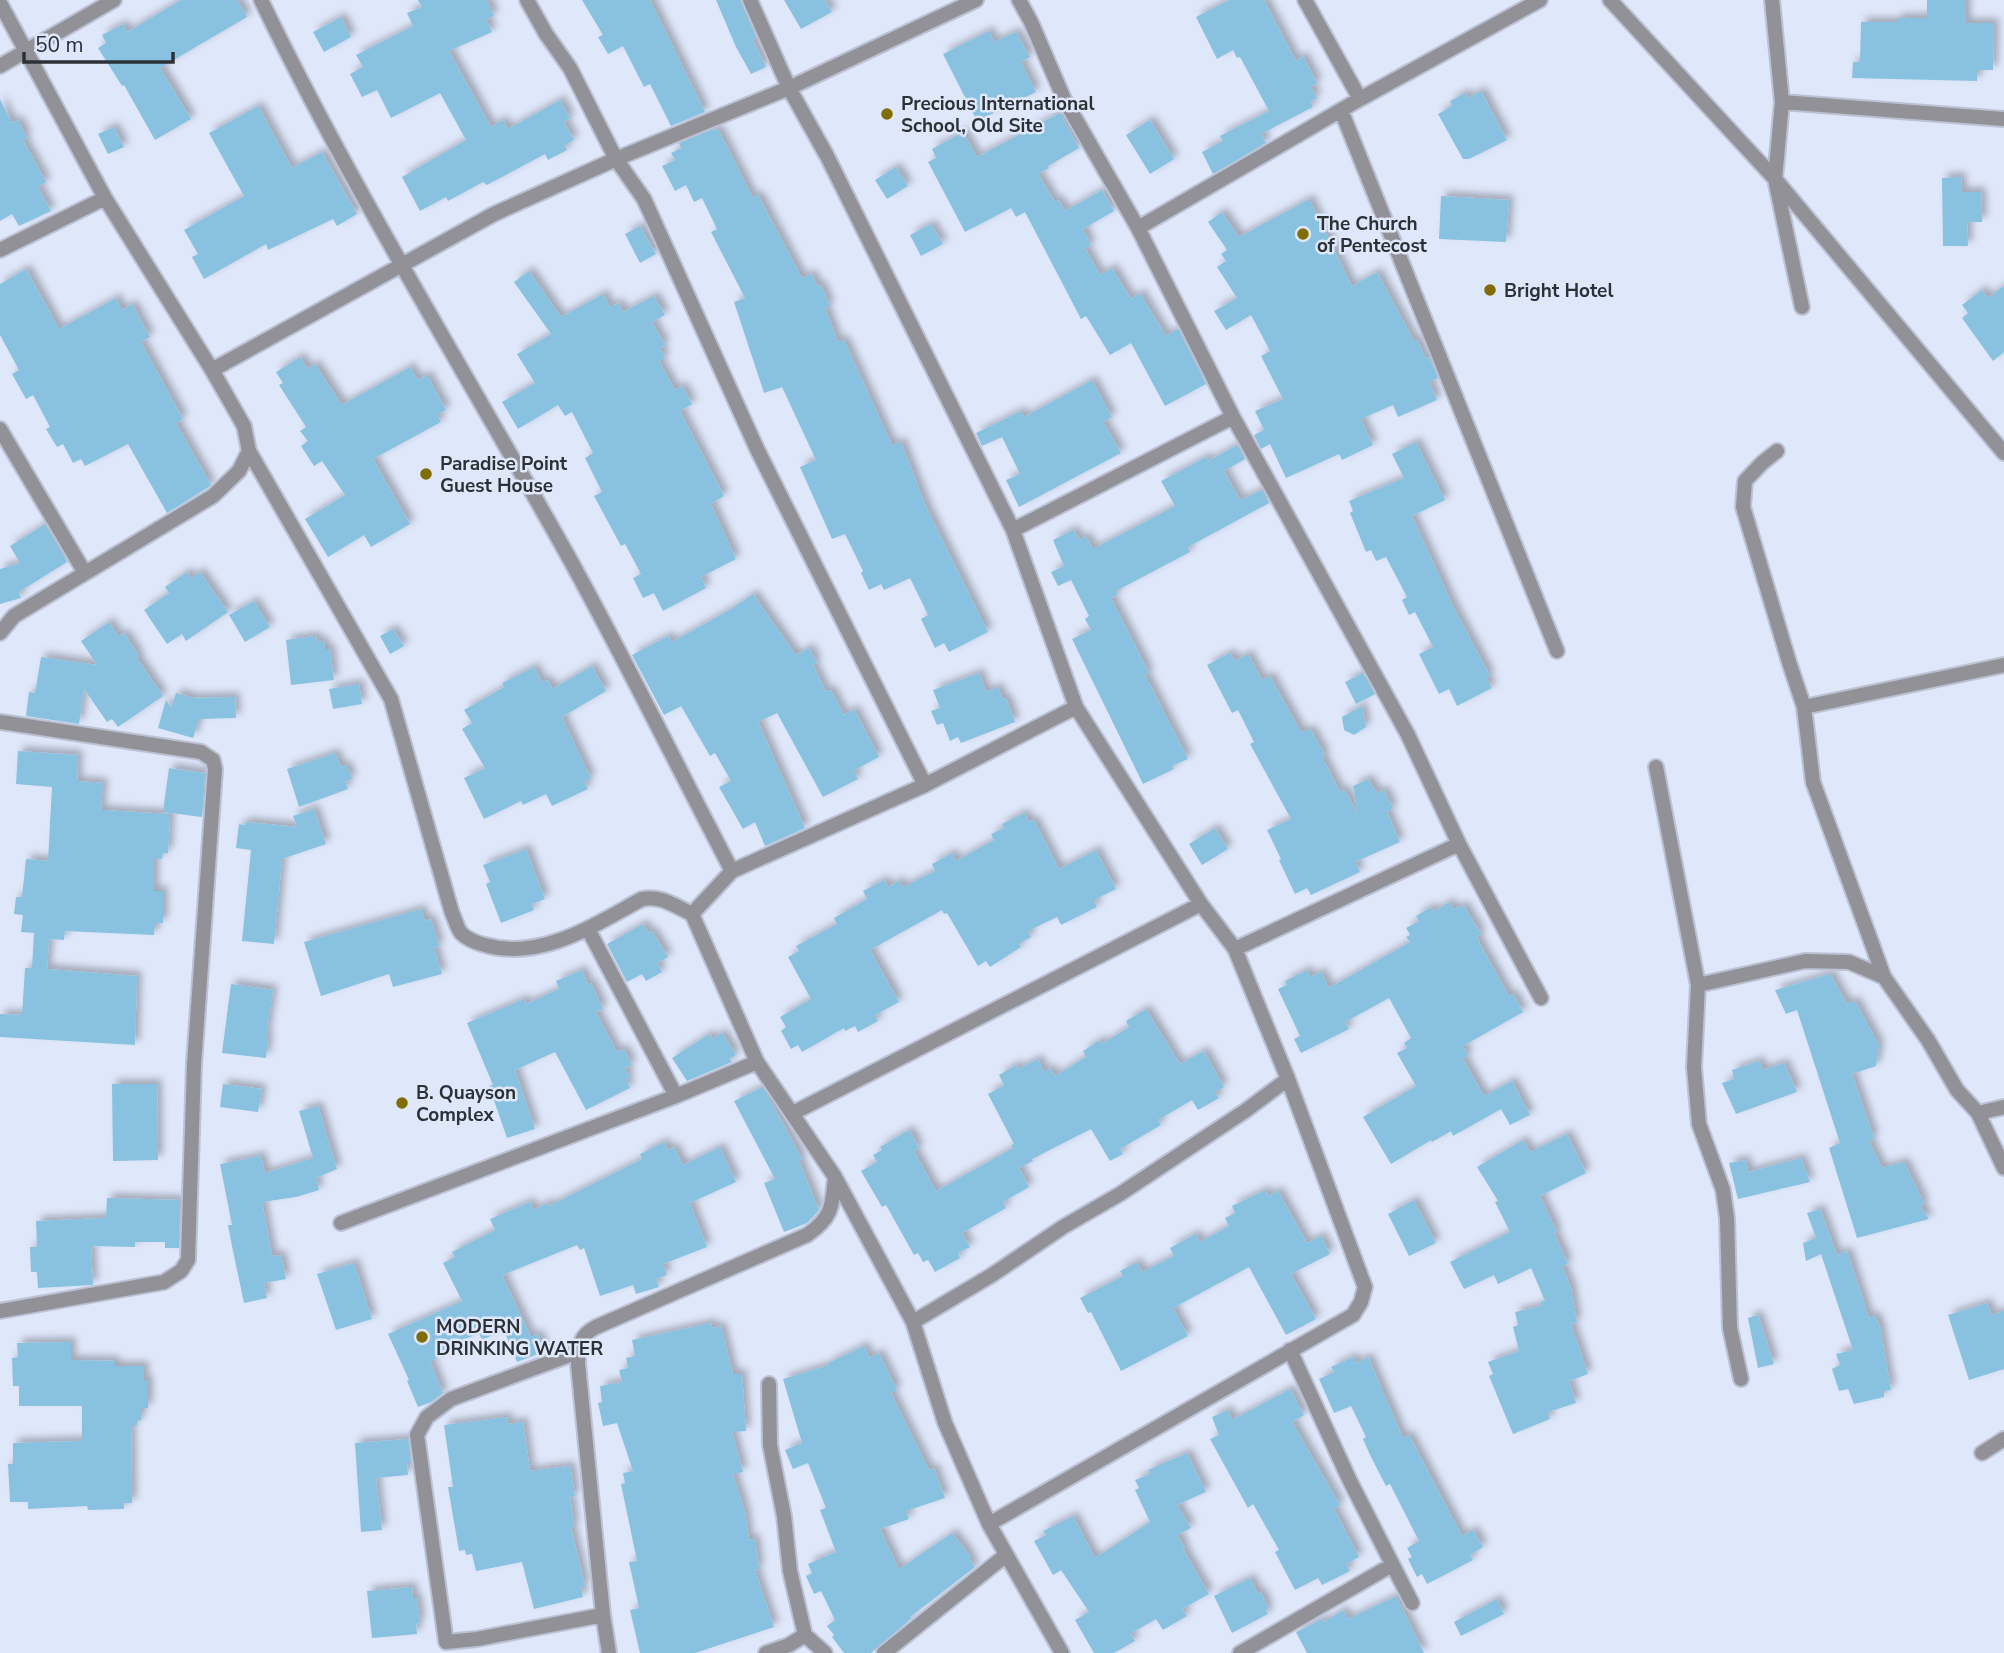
<svg xmlns="http://www.w3.org/2000/svg" width="2004" height="1653" font-family="'Nunito Sans',sans-serif">
  <style>
    .building { fill: #88c2e0; filter: url(#shadow) }
    .lines { fill: none; stroke-linecap: round; stroke-linejoin: round }
    .street-casing { stroke: #bbc2d3; stroke-width: 18 }
    .street { stroke: #939198; stroke-width: 14 }
    .poi-dot { fill: #816c06; stroke: #dfe7fa; stroke-width: 2.5 }
    .labels { text-anchor: middle; stroke-width: 5; stroke-linejoin: round; paint-order: stroke }
    .poi-label { font-size: 19px; font-weight: bold; fill: #2c3037; stroke: #dfe7fa; text-anchor: start }
  </style>
  <defs>
    <filter id="shadow"><feDropShadow dx="5" dy="-5" stdDeviation="3.5" flood-color="#0004"/></filter>
  </defs>
  <rect width="100%" height="100%" fill="#dfe7fa"/>
  <path class="building" d="M181 0H237L247 17 160 68 191 119 155 140 124 85 122 86 98 48 106 43 102 35 123 24 127 32Z
    M418 0H487L494 16 486 19 492 32 449 51 491 127 503 120 508 129 560 100 570 118 564 122 574 140 565 145 567 150 548 160 545 154 487 185 483 182 448 201 446 197 420 211 402 177 466 140 440 93 391 118 377 90 362 97 350 74 363 67 356 55 413 26 407 13 422 7Z
    M582 0H650L705 112 671 126 650 84 644 87 623 46 608 54 598 37 603 35Z
    M716 0H740L756 38 753 40 766 67 751 74 736 47Z
    M784 0H825L832 12 801 29Z
    M1229 0H1264L1296 61 1303 56 1317 83 1311 87 1317 98 1310 101 1313 107 1261 134 1266 143 1213 174 1202 152 1223 141 1220 136 1269 111 1240 57 1237 58 1233 50 1217 59 1196 17Z
    M1927 0H1966V23H1994L1993 70H1977V81L1852 78 1853 62H1860L1861 22H1897V18H1927Z
    M341 17 351 37 324 52 313 32Z
    M989 31 994 42 1016 32 1030 57 1021 62 1036 92 977 121 943 54Z
    M1481 91 1507 140 1469 159H1463L1438 114 1452 106 1450 101 1465 93 1468 98Z
    M0 99 12 123 18 120 27 138 23 140 46 182 38 187 51 211 19 226 12 214 0 221Z
    M258 106 292 168 322 152 357 214 337 226 333 219 268 250 266 244 204 279 192 257 198 254 184 230 244 196 209 133Z
    M1060 113 1079 148 1048 166 1049 168 1038 174 1055 202 1059 200 1065 211 1102 190 1114 211 1083 229 1091 245 1085 248 1100 275 1112 268 1131 299 1140 293 1166 336 1178 329 1206 384 1165 406 1131 343 1110 355 1086 316 1081 319 1025 212 1016 217 1011 208 965 232 928 162 936 158 932 149 963 132 977 157Z
    M1150 120 1174 159 1150 174 1126 135Z
    M114 127 124 147 108 154 98 134Z
    M713 129 714 131 718 129 753 198 758 195 802 278 812 274 817 286 821 285 830 306 825 308 838 342 844 340 892 445 901 442 927 509 988 632 949 652 944 643 935 648 921 619 928 615 910 578 884 590 881 584 869 590 861 573 863 571 845 534 832 539 800 467 816 460 782 387 764 393 734 302 745 298 711 232 717 229 702 198 694 202 686 185 675 191 662 166 675 160 671 153 681 148 679 143Z
    M896 167 908 186 887 199 875 180Z
    M1961 177 1962 192H1981L1982 222H1967L1968 246H1943L1942 178Z
    M1441 196 1509 200 1506 242 1439 239Z
    M1309 199 1352 286 1377 272 1414 341 1417 340 1426 359 1429 357 1438 378 1429 382 1437 400 1398 417 1393 405 1361 419 1373 445 1342 460 1339 454 1286 478 1270 444 1261 449 1254 435 1264 430 1255 411 1283 399 1261 356 1270 351 1251 315 1226 330 1214 311 1237 298 1217 267 1226 261 1221 254 1227 250 1208 222 1222 212 1239 237Z
    M931 224 943 244 921 256 910 235Z
    M640 226 656 254 640 263 625 234Z
    M26 269 59 329 116 298 122 310 132 304 150 337 141 342 183 419 176 423 211 485 207 488 167 513 128 444 85 466 81 459 73 463 63 444 57 447 46 429 50 427 33 395 26 399 12 374 19 370 0 335V284Z
    M529 271 561 317 603 294 610 307 619 303 623 312 654 296 665 315 652 322 665 345 660 348 665 358 659 361 675 390 682 386 692 404 680 411 724 496 711 504 736 559 701 577 706 588 663 611 654 593 643 598 633 578 641 574 625 544 621 546 594 496 602 492 585 458 593 453 572 412 565 416 558 405 518 429 502 402 535 383 517 354 551 334 514 282Z
    M2004 286V352L1993 361 1962 318 1968 313 1962 305 1982 290 1988 298Z
    M300 357 308 369 315 364 342 405 410 367 418 380 427 375 446 410 437 415 441 422 373 459 410 524 371 547 364 535 328 557 305 519 345 495 322 461 314 466 301 446 308 441 300 431 306 427 279 385 283 383 276 372Z
    M1092 380 1112 417 1103 422 1121 453 1019 507 1006 480 1020 474 1002 437 982 446 976 433 1021 411 1024 417Z
    M1416 442 1445 500 1412 516 1453 606 1490 676 1486 678 1492 688 1457 706 1449 689 1439 694 1419 654 1433 647 1415 612 1409 615 1402 600 1407 597 1386 557 1376 561 1371 550 1366 552 1350 513 1353 511 1349 501 1404 478 1392 454Z
    M1237 445 1245 459 1224 471 1240 500 1262 490 1269 503 1188 547 1190 552 1116 591 1118 595 1111 598 1149 673 1145 675 1188 759 1172 766 1174 769 1143 784 1072 639 1091 630 1085 619 1089 616 1071 580 1058 586 1051 572 1064 566 1053 540 1073 530 1080 540 1086 536 1093 549 1175 506 1161 481 1206 457 1208 461Z
    M45 524 67 562 19 592 21 598 0 604V569L20 563 10 546Z
    M187 572 191 578 200 572 228 612 186 641 182 634 167 644 144 610 169 593 165 587Z
    M753 594 796 655 809 648 817 663 813 665 826 692 831 690 844 715 854 709 879 757 853 771 858 779 823 797 777 713 758 722 805 828 765 846 755 822 743 829 719 787 731 781 715 753 710 756 681 706 664 715 632 655 668 636 672 642 731 609Z
    M254 601 270 627 245 642 229 615Z
    M109 622 119 637 124 633 139 656 137 658 163 696 118 727 112 719 107 722 84 689 79 724 26 716 29 692 35 693 41 657 97 665 81 641Z
    M393 629 404 646 390 654 380 636Z
    M316 636 317 642 324 641 325 649H330L334 680 291 685 286 640Z
    M1230 653 1235 661 1248 654 1262 680 1270 676 1301 732 1311 730 1325 755 1322 757 1340 792 1345 790 1358 814 1353 786 1368 779 1377 793 1384 790 1393 808 1387 812 1400 842 1355 862 1360 872 1311 895 1307 888 1295 894 1279 860 1281 859 1267 830 1291 819 1250 744 1254 742 1238 710 1232 713 1207 665Z
    M592 666 606 691 562 717 591 779 584 782 588 789 552 806 546 794 523 805 521 801 484 819 464 778 485 768 462 729 472 723 464 710 504 687 502 683 534 667 542 682 548 680 552 689Z
    M979 673 986 692 998 687 1003 700 1006 698 1015 722 961 743 958 737 950 741 943 723 937 725 931 711 940 708 933 690Z
    M1363 673 1375 694 1356 704 1345 682Z
    M359 684 362 704 333 709 329 689Z
    M176 693 193 698 235 697 236 718 199 719 193 738 158 728 166 700 171 708Z
    M1362 706 1366 727 1354 735 1344 730 1342 717Z
    M18 751 78 755 77 781 103 783 101 810 170 814 168 853H163L162 859H154V891H163V923H155L154 935 65 931 64 940 49 939 47 969 137 976 135 1045 0 1037V1014L22 1015 25 968H32L34 933 21 932 23 915 14 914 16 897H22L26 859 48 861 52 787 16 784Z
    M335 753 341 767 346 765 352 779 345 782 348 789 299 807 287 769Z
    M169 768 205 773 202 817 163 812Z
    M314 809 326 844 282 859 274 944 242 941 251 850 236 848 239 824 245 825 246 822 297 827 293 816Z
    M1024 813 1029 822 1034 820 1059 869 1096 850 1116 889 1094 900 1097 907 1061 925 1057 917 1028 931 1031 937 1019 944 1021 947 990 967 986 961 978 966 947 913 944 914 942 910 870 950 899 1002 875 1015 878 1021 858 1032 855 1026 845 1031 844 1028 802 1052 798 1045 791 1049 781 1031 786 1027 780 1017 811 999 788 957 799 951 796 946 837 924 834 918 867 899 863 891 884 880 888 887 899 881 903 887 935 871 932 864 952 853 956 861 994 840 991 834 1004 828 1002 824Z
    M1215 828 1228 849 1202 865 1189 844Z
    M526 849 545 899 532 904 534 910 501 923 486 884 490 882 483 865Z
    M1450 902 1453 909 1464 906 1481 934 1477 936 1480 944 1509 996 1513 994 1523 1012 1463 1046 1468 1056 1463 1059 1484 1096 1512 1081 1530 1115 1510 1125 1501 1109 1453 1136 1451 1131 1432 1142 1431 1140 1391 1164 1363 1117 1416 1086 1397 1053 1407 1048 1404 1043 1411 1038 1389 998 1345 1022 1349 1029 1301 1053 1294 1039 1300 1036 1278 989 1287 985 1285 981 1307 970 1310 977 1321 972 1329 988 1410 942 1406 937 1410 935 1406 928 1419 921 1416 916 1431 907 1433 912Z
    M421 909 425 921 431 919 439 946 434 948 442 974 393 987 389 974 321 996 304 942Z
    M643 924 649 933 652 931 668 957 657 963 662 972 646 981 642 974 627 982 607 944Z
    M582 970 588 985 591 983 603 1009 596 1012 617 1052 624 1049 632 1065 625 1068 630 1078 626 1079 630 1088 586 1110 555 1052 515 1070 535 1129 507 1138 489 1086 493 1085 467 1023 524 999 526 1004 559 989 556 981Z
    M1830 974 1847 1004 1855 1001 1879 1045 1876 1066 1852 1074 1874 1138 1869 1141 1882 1168 1904 1162 1924 1203 1921 1207 1929 1219 1857 1238 1829 1148 1840 1143 1797 1010 1786 1014 1775 990Z
    M231 984 273 990 266 1036H268L266 1058 222 1053Z
    M1146 1009 1180 1064 1204 1051 1224 1087 1215 1092 1219 1098 1198 1110 1192 1100 1158 1120 1161 1125 1120 1149 1123 1154 1110 1161 1091 1129 1032 1159 1033 1161 1019 1168 1029 1187 1003 1202 1006 1208 962 1233 970 1247 958 1253 960 1258 935 1272 928 1260 923 1262 918 1253 914 1255 886 1205 882 1207 861 1171 877 1162 873 1155 882 1150 880 1147 909 1130 919 1148 914 1151 936 1191 1013 1148 1011 1145 1014 1144 988 1094 1004 1085 999 1075 1016 1065 1018 1069 1038 1059 1044 1072 1050 1068 1055 1076 1086 1057 1083 1051 1100 1040 1102 1044 1129 1027 1126 1021Z
    M722 1033 736 1055 729 1059 732 1062 687 1081 672 1058 709 1034 712 1039Z
    M1759 1061 1763 1070 1784 1063 1797 1092 1736 1114 1722 1083 1734 1079 1732 1070Z
    M112 1084H157L158 1160 113 1161Z
    M223 1084 262 1089 258 1112 220 1107Z
    M763 1087 802 1159 799 1161 819 1210 807 1223 784 1232 764 1183 775 1179 734 1101Z
    M318 1106 337 1169 316 1178 319 1190 296 1197 262 1202 272 1256 281 1255 286 1279 264 1283 267 1298 244 1303 232 1246 228 1225H232L220 1164 261 1156 265 1173 313 1158 299 1111Z
    M1567 1134 1586 1173 1540 1196 1557 1232 1554 1233 1568 1264 1562 1266 1571 1288 1577 1322 1571 1324 1588 1374 1569 1381 1576 1403 1548 1412 1550 1419 1513 1434 1489 1376 1493 1374 1488 1362 1519 1351 1513 1327 1518 1325 1515 1312 1541 1306 1540 1302 1545 1301 1531 1268 1498 1284 1494 1275 1464 1289 1450 1262 1510 1232 1495 1202 1498 1201 1477 1167 1523 1140 1530 1152Z
    M664 1142 668 1150 674 1147 683 1165 720 1147 736 1182 690 1203 707 1247 663 1264 667 1275 656 1279 659 1287 636 1294 633 1285 600 1296 584 1248 580 1250 577 1245 505 1274 503 1277 531 1337 538 1334 545 1351 517 1362 504 1330 482 1340 479 1333 448 1347 450 1352 430 1361 443 1393 431 1402 418 1407 407 1381 409 1380 388 1334 462 1301 443 1263 455 1257 452 1252 495 1230 490 1219 530 1202 533 1210 548 1203 549 1206 642 1159 640 1154Z
    M1801 1158 1810 1182 1738 1199 1729 1163 1746 1160 1748 1172Z
    M1265 1190 1268 1196 1278 1191 1307 1243 1321 1236 1330 1254 1291 1274 1316 1319 1286 1335 1249 1267 1173 1308 1188 1336 1121 1371 1091 1312 1088 1313 1080 1298 1123 1276 1120 1271 1137 1262 1142 1272 1174 1256 1170 1248 1195 1234 1200 1242 1229 1226 1225 1218 1235 1213 1232 1206Z
    M107 1198 180 1200 179 1248H165V1242H135V1247L91 1246 93 1285 38 1288 37 1272H31L30 1247H37L36 1221 106 1218Z
    M1414 1200 1436 1243 1409 1256 1388 1214Z
    M1820 1209 1837 1255 1847 1251 1869 1318 1875 1316 1880 1327 1891 1390 1884 1391V1397L1854 1404 1848 1389 1839 1391 1832 1369 1840 1365 1836 1354 1853 1350 1821 1254 1806 1261 1803 1243 1816 1238 1807 1213Z
    M354 1263 372 1319 336 1330 317 1274Z
    M1987 1303 1992 1315 2004 1311V1369L1969 1380 1948 1315Z
    M1758 1315 1774 1364 1758 1368 1748 1318Z
    M711 1323 712 1328 721 1326 733 1374H742L746 1431 732 1432 743 1472 733 1474 745 1512 749 1540 755 1539 759 1569 755 1570 774 1627 695 1653H640L630 1610 639 1608 629 1562 637 1561 621 1484 625 1483 623 1473 633 1471 617 1423 603 1426 598 1403 602 1402 600 1386 622 1382 619 1370 628 1368 626 1358 635 1356 632 1340Z
    M71 1342V1360L115 1361V1366H144V1380H148V1408H141V1420H137V1425H131L132 1503H124V1509L88 1510 87 1506 28 1509V1502H10L8 1464H13V1443L82 1441V1406H19V1386H13L12 1358 18 1357 17 1343Z
    M864 1346 870 1358 879 1353 897 1390 891 1393 929 1470 934 1468 945 1498 906 1511 909 1519 880 1529 899 1569 952 1533 971 1557 969 1559 975 1567 910 1617 912 1618 871 1653H844L832 1637 834 1635 827 1626 835 1620 821 1591 814 1594 806 1576 812 1573 808 1564 836 1552 820 1510 826 1508 808 1463 793 1469 785 1450 802 1443 783 1379 829 1365 828 1363Z
    M1353 1357 1356 1363 1368 1357 1403 1438 1409 1435 1462 1536 1473 1530 1483 1547 1470 1555 1473 1560 1427 1584 1422 1574 1417 1577 1408 1559 1412 1557 1407 1548 1419 1541 1390 1484 1386 1486 1371 1457 1363 1439 1366 1437 1351 1406 1334 1413 1319 1379 1334 1372 1331 1367Z
    M1290 1389 1304 1415 1292 1422 1340 1505 1334 1509 1359 1557 1346 1564 1350 1571 1322 1585 1318 1578 1295 1590 1275 1552 1279 1550 1253 1504 1248 1508 1210 1439 1219 1435 1212 1417 1228 1410 1232 1420Z
    M507 1417 508 1424 523 1422 530 1471 570 1466 575 1496 570 1497 574 1526 571 1527 585 1586H581L583 1597 534 1609 522 1562 476 1571 472 1554 466 1555 465 1550 459 1551 448 1487H453L444 1425Z
    M408 1439 411 1462H407L408 1475 376 1478 382 1530 361 1532 355 1443Z
    M1187 1453 1206 1492 1177 1505 1191 1528 1177 1535 1185 1548 1183 1549 1209 1594 1182 1609 1187 1616 1163 1630 1156 1619 1130 1634 1135 1641 1114 1653H1094L1075 1620 1089 1612 1061 1570 1053 1575 1034 1541 1046 1535 1043 1531 1073 1516 1095 1558 1150 1522 1135 1490 1139 1488 1135 1480 1150 1474 1148 1470Z
    M1250 1578 1258 1594 1261 1592 1268 1608 1266 1610 1268 1614 1232 1633 1214 1596Z
    M412 1587 413 1598H417L420 1623 416 1624 417 1634 372 1638 367 1591Z
    M1396 1596 1424 1653H1307L1296 1632 1322 1619 1324 1622 1343 1610 1348 1619Z
    M1497 1599 1504 1614 1461 1636 1454 1622Z"/>
  <g class="lines">
    <g class="street-casing">
      <path id="street" d="M261 0C353 191 465 371 568 556 625 659 677 766 732 871
        M527 0 546 34 570 68 616 159 644 199 757 449 925 785
        M750 0 789 88 827 156 1013 530 1076 707 1201 904 1235 949 1288 1079 1365 1287 1361 1302 1353 1315 989 1524
        M1019 0 1031 22 1064 99 1138 228 1233 417 1408 735 1459 844 1541 998
        M1305 0 1360 99
        M1610 0 1775 179 2004 453
        M1772 0 1782 102 1775 179 1802 307
        M0 3 105 198 212 370 244 426 249 451 391 699 452 913C455 919 457 928 461 933 467 939 477 943 485 945 541 961 594 925 642 899 661 895 675 906 692 914L732 871 925 785 1076 707
        M0 66 114 0
        M1782 102 2004 119
        M1341 110 1557 651
        M1138 228 1360 99 1540 0
        M0 250 105 198
        M212 370 494 214 616 159 789 88 976 0
        M0 429 85 573
        M1777 451 1762 463 1745 481 1743 507 1789 662 1804 707 1813 782 1884 977
        M1013 530 1233 417
        M0 633 14 616 213 496 239 471 249 451
        M1804 707 2004 665
        M0 722 201 752 213 760 215 769 194 1064 188 1260 181 1271 164 1282 0 1311
        M1656 767 1698 985
        M692 914 757 1062 835 1177 913 1322 945 1423 989 1524 1062 1653
        M588 929 676 1096
        M1235 949 1459 844
        M793 1113 1201 904
        M1978 1113 2004 1107
        M341 1223 676 1096 757 1062
        M913 1322 992 1275 1063 1227 1120 1194 1245 1111 1288 1079
        M1290 1350 1349 1479 1412 1603
        M578 1352 451 1399 427 1417 417 1435 446 1642 477 1639 603 1615
        M1741 1379 1730 1328 1727 1218 1723 1190 1699 1124 1694 1067 1698 985 1805 961 1849 962 1884 977 1928 1040 1957 1090 1978 1113 2004 1168
        M769 1384 770 1445 784 1516 790 1571 805 1635
        M1982 1453 2004 1439
        M609 1653 603 1615 578 1364C578 1347 580 1335 596 1327L807 1235C833 1217 832 1206 835 1177
        M766 1653 789 1645 805 1635 825 1653
        M884 1653 1006 1555
        M1240 1653 1392 1565"/>
    </g>
    <use href="#street" class="street"/>
  </g>
  <g class="poi-dot">
    <circle cx="887" cy="114" r="7"/>
    <circle cx="1303" cy="234" r="7"/>
    <circle cx="1490" cy="290" r="7"/>
    <circle cx="426" cy="474" r="7"/>
    <circle cx="402" cy="1103" r="7"/>
    <circle cx="422" cy="1337" r="7"/>
  </g>
  <g class="labels">
    <g class="poi-label">
      <text x="901" y="110">Precious International<tspan x="901" dy="22">School, Old Site</tspan></text>
      <text x="1317" y="230">The Church<tspan x="1317" dy="22">of Pentecost</tspan></text>
      <text x="1504" y="297">Bright Hotel</text>
      <text x="440" y="470">Paradise Point<tspan x="440" dy="22">Guest House</tspan></text>
      <text x="416" y="1099">B. Quayson<tspan x="416" dy="22">Complex</tspan></text>
      <text x="436" y="1333">MODERN<tspan x="436" dy="22">DRINKING WATER</tspan></text>
    </g>
  </g>
  <path d="M24 52v10h149v-10" fill="none" stroke="#2c3037" stroke-width="3.5"/>
  <text x="35" y="52" font-size="21" fill="#2c3037" stroke="#dfe7fa" stroke-width="5" paint-order="stroke">50 m</text>
</svg>
